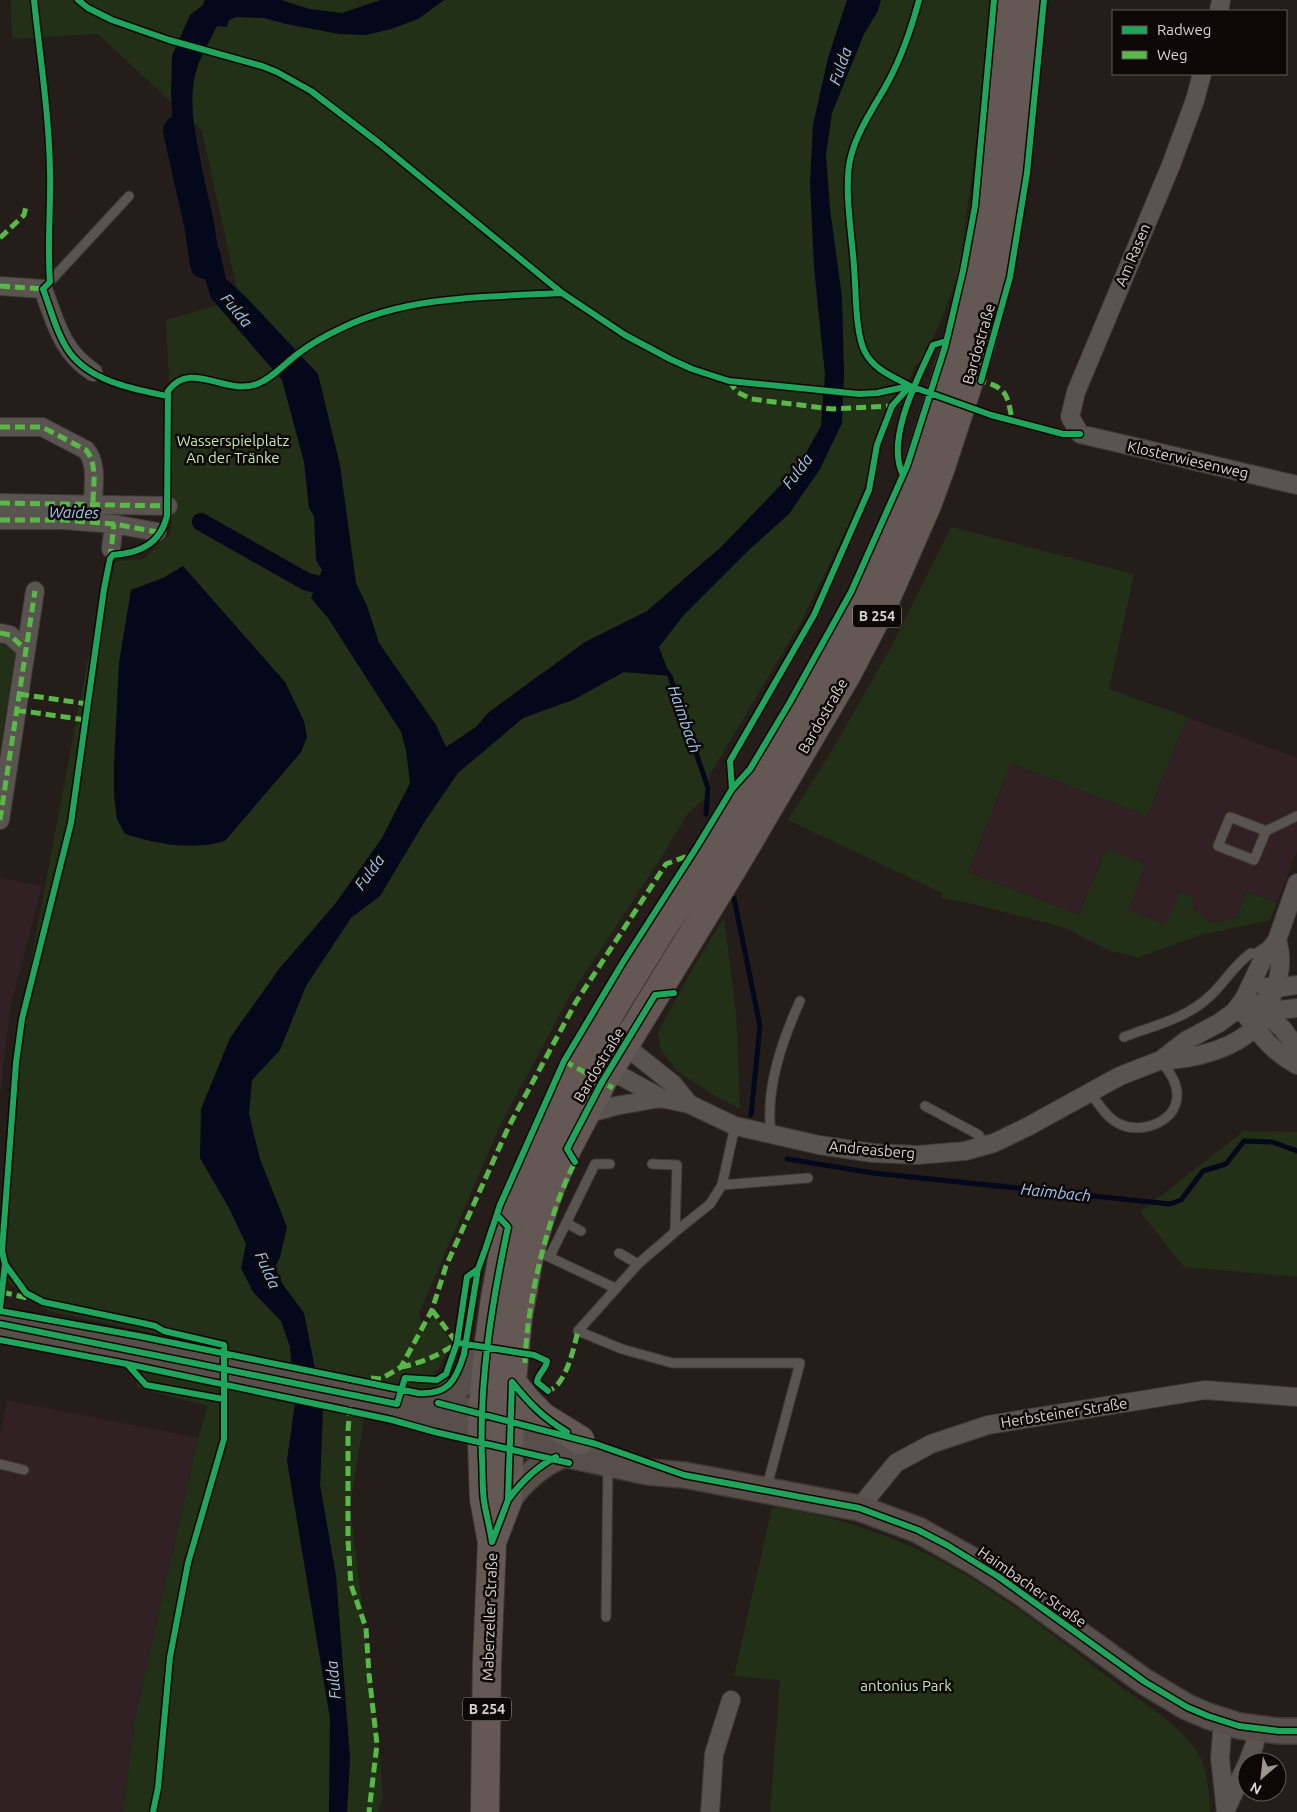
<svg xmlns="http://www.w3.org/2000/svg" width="1297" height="1812" font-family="Ubuntu,sans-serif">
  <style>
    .industrial { fill: #312024 }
    .green { fill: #223017 }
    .water { fill: #03081b }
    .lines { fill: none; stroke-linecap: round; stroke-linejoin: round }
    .stream { stroke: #03081b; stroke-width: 5 }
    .canal { stroke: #03081b; stroke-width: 18 }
    .river { stroke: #03081b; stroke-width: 30 }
    .lane-casing { stroke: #3f3936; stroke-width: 11 }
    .street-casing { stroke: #3f3936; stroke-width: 20 }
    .secondary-casing { stroke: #3f3936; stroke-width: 28 }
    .primary-casing { stroke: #3f3936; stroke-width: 30 }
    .lane { stroke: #5a5451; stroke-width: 9 }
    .street { stroke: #5a5451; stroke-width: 18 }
    .secondary { stroke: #584f4b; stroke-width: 25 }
    .primary { stroke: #645855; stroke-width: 28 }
    .quiet { stroke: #58b947; stroke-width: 5; stroke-dasharray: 10 5; stroke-linecap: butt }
    .cycleway-casing { stroke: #0d0806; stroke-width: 9 }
    .cycleway { stroke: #20a55d; stroke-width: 6 }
    .labels { text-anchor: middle; stroke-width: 5; stroke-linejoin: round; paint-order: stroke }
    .shield { fill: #0d0806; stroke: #9f9793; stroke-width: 1 }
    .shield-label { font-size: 14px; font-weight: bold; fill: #ddd4d0 }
    .street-label { font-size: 15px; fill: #ddd4d0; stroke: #0d0806 }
    .park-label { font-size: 15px; fill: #c1eaa7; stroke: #0d0806 }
    .water-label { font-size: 16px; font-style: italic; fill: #9bc9f5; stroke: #0d0806 }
  </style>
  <rect width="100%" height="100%" fill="#251d1a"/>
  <path class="industrial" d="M1187 717 1297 758V851L1277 902 1246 892 1237 918 1210 923 1191 906 1165 925 1127 910 1106 849 1079 915 968 872 1011 763 1147 816Z
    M0 878 42 886 10 1009 0 1096Z
    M7 1400 198 1438 135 1718 123 1812H0V1434Z"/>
  <path class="green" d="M11 0H995L959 272 942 318 921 362 916 364 848 526 800 624 709 776 711 793 688 813 659 861 568 999 500 1126 419 1313 424 1331 434 1315 451 1343 438 1370 434 1371 440 1395 48 1311 5 1281 13 1056 87 664 116 561 143 559 171 533 170 398 166 320 239 299 202 131 98 34 12 39Z
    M951 527 1134 574 1109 689 1187 717 1147 816 1011 763 968 872 1079 915 1106 849 1145 864 1128 910 1165 925 1180 893 1194 898 1191 906 1211 923 1237 918 1246 892 1277 902 1270 920 1200 935 1137 958 1131 955 1110 951 1066 928 974 904 941 898 942 893 788 820 828 757 889 651Z
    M0 643 7 644 15 654 0 748Z
    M724 918 736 1012 740 1109 710 1093 677 1071 661 1050 658 1032 693 968Z
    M1244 1131 1297 1132V1277L1184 1267 1140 1212Z
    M133 1366 295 1404 287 1460 330 1718 329 1812H123L135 1718 198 1438 208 1406 137 1388Z
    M323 1409 364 1418 350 1507 377 1724 383 1798 378 1812H347L350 1759 336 1576 320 1485Z
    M772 1507C843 1516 913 1542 974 1580 1021 1609 1065 1644 1109 1678 1136 1698 1177 1722 1196 1750 1208 1768 1209 1791 1210 1812H770L780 1680 734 1676Z"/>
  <path class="water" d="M205 0H281L310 9 342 13 380 0H444L418 19 391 29 366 35 339 34 286 24 264 18 236 17 229 20 227 27 217 26C211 39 203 52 198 65 186 99 196 135 202 169L181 172 174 145 171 95 172 56 190 15 203 5Z
    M847 0H881L878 11 864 34 832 113 826 155 830 209 842 297 844 373 842 423 820 469 789 514 750 549 683 616 659 647 670 676 624 672 573 700 523 718 458 773 425 821 380 896 351 918 306 986 280 1050 252 1080 249 1114 260 1159 287 1227 280 1257 275 1267 282 1283 304 1313 323 1409 320 1485 336 1576 350 1759 347 1812H329L330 1718 287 1460 295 1404 290 1347 281 1321 253 1292 241 1268 246 1244 229 1208 200 1158 201 1109 230 1038 279 969 335 904 382 838 410 783 406 750 401 732 328 618 311 598 322 570 316 560 314 516 309 508 304 462 282 380 211 298 190 227 208 222 220 252 226 279 246 297 318 374 340 465 356 583 367 606 379 643 436 725 446 747 476 727 489 712 585 642 647 611 721 547 798 467 821 426 825 375 814 267 810 182 813 125 828 58Z
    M183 566 285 682 304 721 307 737 301 752 225 841C190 851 159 844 125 834L117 819 114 795V765L119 663 131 590 163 578Z"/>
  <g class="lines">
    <path class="stream" d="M667 672 670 676 708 788 706 814
      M734 898 760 1026 751 1115
      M787 1159 873 1173 1170 1204 1181 1200 1203 1171 1226 1164 1244 1141 1272 1142 1297 1151"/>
    <path class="canal" d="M201 522 307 582 339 589"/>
    <path class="river" d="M178 131 199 224 205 264"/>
    <g class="lane-casing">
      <path id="lane" d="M43 289 129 196
        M1266 831 1230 817 1218 846 1254 860 1266 831 1297 816
        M1124 1037C1153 1026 1188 1018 1211 995 1226 981 1233 966 1251 953L1255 954 1267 946
        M1090 1093C1099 1104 1108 1120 1122 1125 1143 1134 1178 1121 1177 1094 1177 1081 1168 1071 1161 1060
        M925 1106 979 1135 978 1139 989 1141
        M735 1126 722 1185 710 1204 675 1232 638 1264 578 1331 622 1349 672 1363H800L766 1490
        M771 1134C765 1089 782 1041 800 1001
        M652 1164 677 1165 675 1232
        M722 1185 808 1178
        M566 1223 581 1231
        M619 1253 638 1264
        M545 1255 615 1288
        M550 1256 595 1164H610
        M0 1464 24 1470
        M606 1617 608 1464"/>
    </g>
    <g class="street-casing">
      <path id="street" d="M1219 11 1221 0
        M1202 74 1195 100 1171 165 1076 392 1070 417 1080 434 1297 485
        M0 286 43 289C56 323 61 351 93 372
        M0 427H42L86 450C98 464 93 487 93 504
        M0 503 168 506
        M0 520H63L114 524 157 532
        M111 549 114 524
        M0 633 10 635 26 650
        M0 820 35 591
        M1265 987 1276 988 1297 985
        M1260 1003 1279 1010 1297 1008
        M1239 1006C1258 1031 1268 1049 1297 1065
        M1257 1008 1282 1028 1297 1048
        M615 1046 624 1045 673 1084 689 1104
        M1161 1060C1191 1060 1235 1049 1256 1026 1264 1018 1268 1006 1272 996 1280 979 1283 958 1277 940
        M603 1061 610 1069 619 1075 661 1098 689 1104 735 1126 819 1145 873 1153 918 1155 965 1151 994 1143 1027 1127 1120 1076 1161 1060 1187 1040 1219 1023 1234 1012 1244 999 1263 959 1277 940 1297 883
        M583 1115 615 1106 661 1098
        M859 1508 896 1463 931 1444 988 1425 1205 1390 1297 1397
        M1223 1721 1220 1758 1226 1812
        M1248 1762 1254 1746 1258 1729
        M1227 1807 1247 1764
        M710 1812 714 1754 731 1700"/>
    </g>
    <g class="secondary-casing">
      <path id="secondary" d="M0 1324 384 1400 397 1404 446 1424 564 1454 648 1472 684 1475 859 1508 918 1530 975 1562 1021 1592 1145 1682 1187 1707 1208 1716 1239 1726 1279 1731H1297
        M410 1403H438L568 1437
        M438 1403 465 1381 489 1342
        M508 1500C523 1479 540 1464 564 1454"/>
    </g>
    <g class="primary-casing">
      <path id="primary" d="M512 1382 527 1401 543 1417 580 1440
        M492 1542 508 1500 510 1402 518 1318 530 1252 547 1196 567 1149 602 1082 733 868 847 674 885 601 927 505 940 470 981 345 996 282 1011 199 1022 111 1031 0
        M485 1812 487 1662 492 1542 484 1499 482 1443V1414L489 1342 495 1298 508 1227 533 1157 579 1069 613 1008 665 924 776 754 868 587 909 489 919 462 958 338 972 277 986 203 997 120 1008 0"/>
    </g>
    <use href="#lane" class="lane"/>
    <use href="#street" class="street"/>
    <use href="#secondary" class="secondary"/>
    <use href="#primary" class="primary"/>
    <path class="quiet" d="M0 238 24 215 26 207
      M0 286 43 289 44 294
      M982 376 981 381C1007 388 1007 394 1012 419
      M729 381 737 392 751 399 832 409 892 406
      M0 427H42L86 450C98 464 93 487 93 504
      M0 503 168 506
      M0 520H63L114 524 157 532
      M110 559 114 524
      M0 633 10 635 26 650
      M19 694 88 704
      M16 710 86 720
      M0 820 35 591
      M564 1061 588 1074
      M595 1078 613 1088
      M2 1292 31 1299
      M432 1310 457 1343
      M525 1363C527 1301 547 1217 575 1162
      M401 1367C422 1363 439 1355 457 1343
      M371 1378 381 1379 401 1367 432 1310 446 1266 509 1126 576 1002 666 864 690 855
      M545 1389 548 1391C566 1386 574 1347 578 1331
      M350 1406 348 1431V1540L351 1585 366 1628 369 1674 377 1744 369 1812"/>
    <g class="cycleway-casing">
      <path id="cycleway" d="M34 0C40 57 49 114 50 171 51 208 47 245 50 282L43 289
        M78 0 88 8 112 20 169 40 262 66 277 72 311 91 379 143 562 293 625 335 670 359 692 369 729 381 859 394 877 393 910 386 991 415 1063 434H1080
        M43 289C51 310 57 335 70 353 92 382 134 389 167 396
        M981 381 1010 277 1027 173 1044 0
        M903 475C885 440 918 378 933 345L946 341
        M732 789 730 761 814 615 869 490 877 445 892 406 910 386C894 377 874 370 865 352 855 333 856 289 854 266 852 236 843 184 851 156 858 129 875 106 888 82 903 54 911 30 919 0
        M575 1162 567 1149 602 1082 655 995 674 993
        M5 1264 26 1293 43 1302 142 1323 155 1326 164 1331 224 1345V1439L188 1563 170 1657 158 1788 153 1812
        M0 1309 5 1264 2 1251 16 1063 22 1019 71 823 104 589 110 559 113 555C140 553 160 544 167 516L168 391C191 359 225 396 257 384 273 378 285 363 299 353 312 343 327 335 342 328 409 295 489 297 562 293
        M0 1311 139 1336 418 1393C448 1395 456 1381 464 1354L478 1269 485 1250 500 1205 564 1061 623 962 698 845 732 789 750 769 790 702 851 592 907 466 945 347 963 271 975 206 994 0
        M0 1324 397 1404 405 1378 437 1380 446 1374 457 1343 467 1277 478 1269
        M0 1340 127 1364 392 1420 435 1432 569 1463
        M459 1343 534 1355 547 1361C546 1370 538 1373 537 1382L548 1391
        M127 1364 146 1385 223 1399
        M512 1382C529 1403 543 1418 567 1432
        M438 1403 596 1444 684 1475 859 1508 918 1530 947 1545 999 1577 1145 1682 1187 1707 1208 1716 1239 1726 1279 1731H1297
        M508 1500C521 1482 536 1467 556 1457
        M492 1542C490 1528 486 1514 484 1501 482 1487 483 1472 482 1459 479 1381 492 1302 508 1227L497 1215
        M492 1542 508 1500 512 1382"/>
    </g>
    <use href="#cycleway" class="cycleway"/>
  </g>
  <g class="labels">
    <g class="shield">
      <rect x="853" y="604.5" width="48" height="23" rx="4"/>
      <rect x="463" y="1697.5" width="48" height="23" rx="4"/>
    </g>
    <g class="shield-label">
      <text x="877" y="621">B 254</text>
      <text x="487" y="1714">B 254</text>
    </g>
    <g class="street-label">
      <text transform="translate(1133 255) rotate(-67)" y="5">Am Rasen</text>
      <text transform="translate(979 344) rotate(-74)" y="5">Bardostraße</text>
      <text transform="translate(1188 460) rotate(13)" y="5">Klosterwiesenweg</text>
      <text transform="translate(823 716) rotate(-60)" y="5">Bardostraße</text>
      <text transform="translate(599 1065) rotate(-59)" y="5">Bardostraße</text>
      <text transform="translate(872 1150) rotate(5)" y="5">Andreasberg</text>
      <text transform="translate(1064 1413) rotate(-9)" y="5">Herbsteiner Straße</text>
      <text transform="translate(1032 1587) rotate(35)" y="5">Haimbacher Straße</text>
      <text transform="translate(490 1617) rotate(-88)" y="5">Maberzeller Straße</text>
    </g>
    <g class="park-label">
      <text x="233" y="446">Wasserspielplatz<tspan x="233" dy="17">An der Tränke</tspan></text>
      <text x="906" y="1691">antonius Park</text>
    </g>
    <g class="water-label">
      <text transform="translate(840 66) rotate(-71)" y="6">Fulda</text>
      <text transform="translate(237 310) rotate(50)" y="6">Fulda</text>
      <text transform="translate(797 471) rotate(-53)" y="6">Fulda</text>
      <text transform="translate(74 512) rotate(1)" y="6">Waides</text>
      <text transform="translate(685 719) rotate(71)" y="6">Haimbach</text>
      <text transform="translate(369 872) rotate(-54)" y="6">Fulda</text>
      <text transform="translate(1056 1192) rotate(6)" y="6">Haimbach</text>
      <text transform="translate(268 1270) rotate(66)" y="6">Fulda</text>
      <text transform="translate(333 1680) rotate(-95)" y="6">Fulda</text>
    </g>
  </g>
  <rect x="1112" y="10" width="175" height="65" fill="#0d0806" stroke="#605a57"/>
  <rect x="1122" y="26" width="25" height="8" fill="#20a55d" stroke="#605a57"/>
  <text x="1157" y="35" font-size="15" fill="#ddd4d0">Radweg</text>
  <rect x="1122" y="51" width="25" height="8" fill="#58b947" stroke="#605a57"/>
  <text x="1157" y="60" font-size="15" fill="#ddd4d0">Weg</text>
  <g transform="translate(1262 1777) rotate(208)"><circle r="24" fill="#0d0806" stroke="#605a57"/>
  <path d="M0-4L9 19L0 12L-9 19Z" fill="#9d9490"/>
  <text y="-8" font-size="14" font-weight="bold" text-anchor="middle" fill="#ddd4d0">N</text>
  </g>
</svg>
